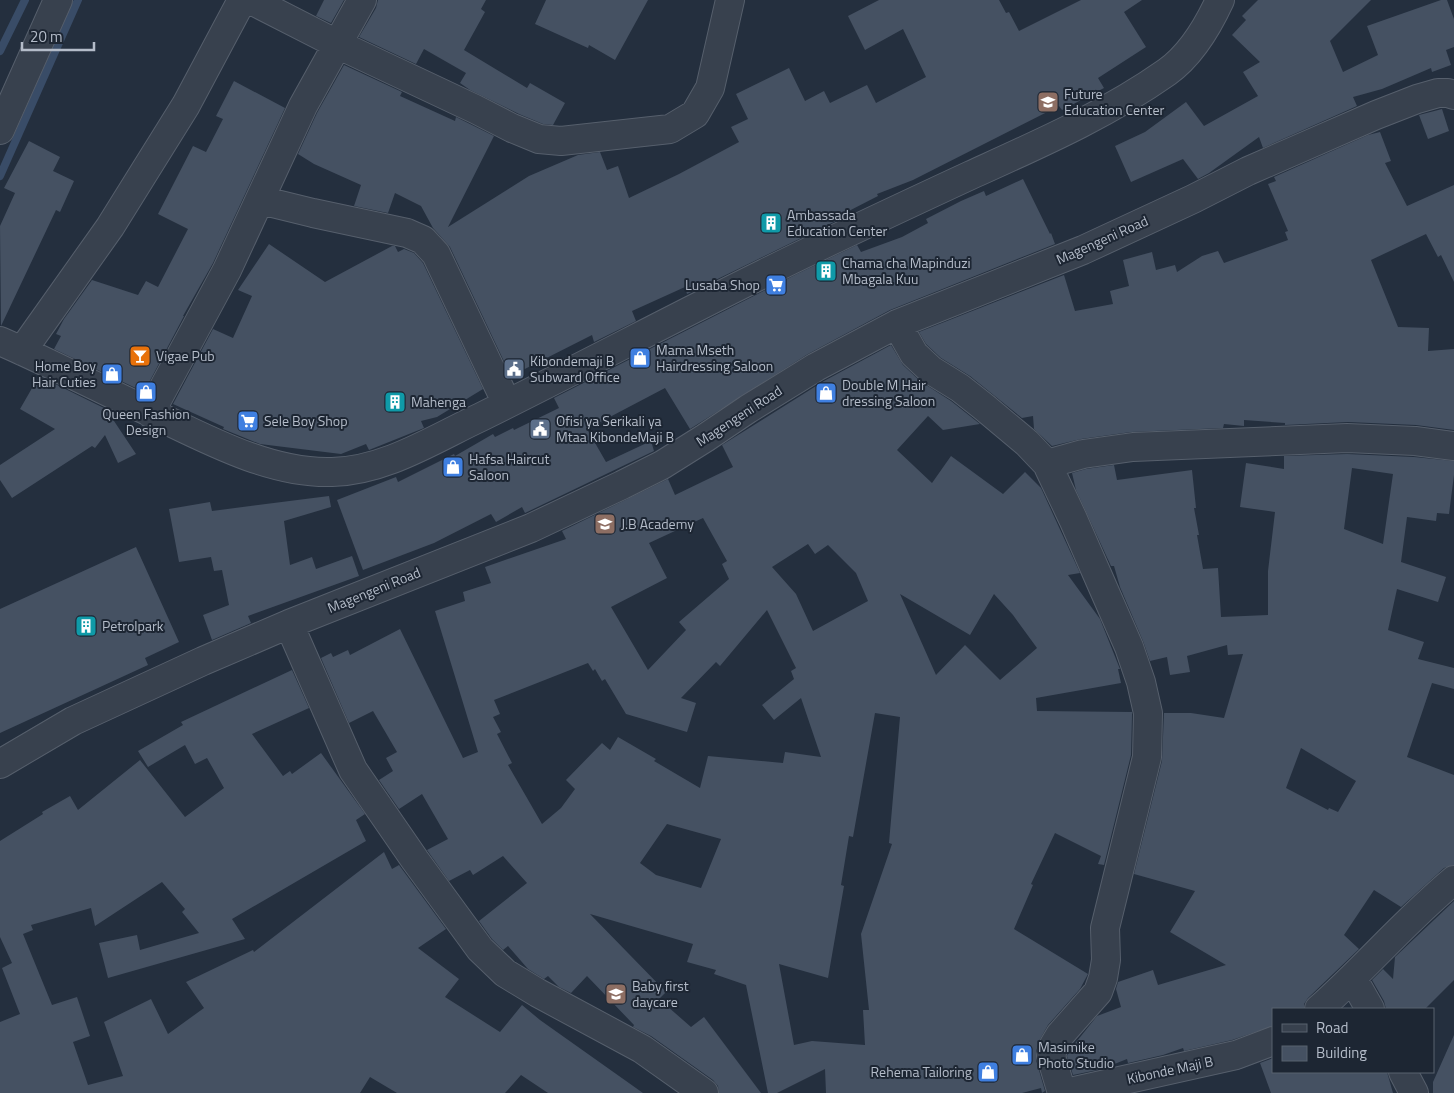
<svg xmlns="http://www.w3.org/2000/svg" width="1454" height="1093" font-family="'Titillium Web',sans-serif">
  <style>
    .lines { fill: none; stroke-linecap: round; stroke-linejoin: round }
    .stream { stroke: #394c67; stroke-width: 8 }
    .building { fill: #455162; fill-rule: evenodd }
    .minor-casing { stroke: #565f6c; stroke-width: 30 }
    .minor { stroke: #38414e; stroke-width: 28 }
    .labels { text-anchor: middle; stroke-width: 4; stroke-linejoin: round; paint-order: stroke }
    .poi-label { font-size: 14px; fill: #b4bcc9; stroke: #1d2633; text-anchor: start }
    .street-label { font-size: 14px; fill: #b4bcc9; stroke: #1d2633 }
  </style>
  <rect width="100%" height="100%" fill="#242f3e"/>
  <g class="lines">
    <path class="stream" d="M0 51 25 0
      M0 176 78 0"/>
  </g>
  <path class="building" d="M324 0H344L331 23 316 16Z
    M378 0H486L481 9 485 12 464 50 527 88 530 83 565 103 553 125 543 124 519 114 470 90 460 83 466 73 424 49 416 64 359 37 376 8Z
    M546 0H648L615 60 589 45 588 48 535 24Z
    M879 0H999L1006 13 1009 12 1019 31 1081 0H1142L1124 12 1146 47 1098 78 1104 88 1062 110 1059 106 913 180 877 194 878 196 841 215 842 218 687 294 685 287 632 311 636 321 594 342 592 335 511 376 450 247 433 228 421 206 395 193 388 213 354 206 361 185 314 164 298 154 317 113 344 65 402 92 400 96 455 121 456 117 494 136 448 227 529 176 578 155 600 152 607 170 618 166 629 198 679 174 739 142 731 127 748 119 736 94 789 68 805 101 824 91 830 103 867 85 876 103 926 77 903 29 865 50 848 16Z
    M1258 0H1371L1330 41 1343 72 1378 55 1367 26 1441 0H1447L1454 19V47L1446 50 1451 65 1432 72 1431 68 1382 89 1353 97 1357 106 1263 148 1259 137 1209 173 1198 179 1183 159 1131 182 1115 146 1145 132 1186 102 1204 126 1258 96 1243 72 1260 62 1232 35 1246 20 1242 16Z
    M234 81 285 108 213 263 183 316H184L144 392 54 349 61 336 56 334 64 319 92 280 138 295 146 281 158 287 188 229 158 214 193 146 206 152 223 119 216 116Z
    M1442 109 1449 131 1428 139 1419 115Z
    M1380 132 1391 161 1385 163 1407 206 1454 185V282L1441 255 1438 257 1426 234 1371 260 1398 327 1429 328 1428 351 1454 349V430L1416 425 1348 422 1285 425V423L1244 420V426L1224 424 1223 428 1131 432 1081 439 1052 446 1034 429 1033 416 1022 418 970 376 941 358 926 344 919 332 1064 275 1075 311 1113 304 1110 291 1129 286 1123 260 1152 252 1156 270 1175 265 1177 272 1202 256 1218 251 1224 263 1288 240 1285 232 1288 231 1268 184 1276 181 1274 177 1368 135Z
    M29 141 60 157 53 171 74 181 60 212 56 210 1 326 0 226 15 193 4 188Z
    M1023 179 1050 234 1051 233 1055 244 890 310 808 354 690 429 665 388 587 429 606 462 651 441 654 451 525 513 522 507 496 522 491 514 434 543 363 570 337 500 396 477 398 482 454 454 455 456 493 434 495 437 513 428 514 430 559 408 554 398 797 274 857 245 861 252 902 237 928 223 926 219 961 201 984 191 986 196Z
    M269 244 325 282 392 246H395L398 252 404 249 414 253 423 263 483 389 437 417 421 421 424 428 369 450 366 444 341 454 260 444 223 429 224 427 173 404 213 329 233 338 252 296 238 290Z
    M891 345 903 365 920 381 951 401 980 424 943 430 928 416 897 450 932 483 951 456 1003 494 1025 472 1041 488 1080 573 1068 575 1100 619 1120 669H1118L1121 683 1036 698 1037 711 1132 712V715L1131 755 1104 865 1098 864 1101 856 1055 833 1031 884 1033 885 1014 929 1088 974 1080 989 1048 1025 1039 1041 1036 1052V1060L1045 1091 1042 1093 1041 1088 1022 1093H826L825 1069 777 1093H768L746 985 714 974 716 970 687 962 693 944 590 914 666 992 659 999 691 1027 704 1017 761 1093H719L718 1086 713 1080 651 1036 633 1027 634 1025 587 976 571 993 559 987 548 976 544 979 528 969 508 946 503 950 492 939 479 921 527 883 503 856 473 875 470 870 449 881 427 850 448 839 422 794 399 809 379 780 393 771 386 758 397 752 373 711 349 723 321 658 331 653 333 657 348 650 350 655 400 629 463 758 478 752 435 611 465 601 463 592 491 583 485 567 566 539 562 531 668 479 675 495 733 467 722 445 824 381ZM703 518 727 561 722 564 729 579 679 622 686 630 648 670 611 607 667 578 649 543ZM808 544 815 554 828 545 856 573 868 601 813 631 796 594 772 567ZM900 594 970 635 994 594 1013 615 1037 648 1000 680 965 645 936 675ZM767 610 796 668 791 671 794 679 762 705 774 720 801 698 821 757 785 752 783 763 708 756 700 788 654 761 656 759 618 737 610 750 602 743 566 780 575 789 561 808 542 824 508 765 512 763 497 734 501 732 493 717 500 714 494 700 588 663 593 671 595 669 602 681 605 679 626 714 687 732 696 703 681 698 716 662 720 666ZM875 713 900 717 889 843 892 844 861 934 869 1010H863L865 1045 812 1041 794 1045 779 964 828 978 844 886 841 885 849 836 853 837ZM667 824 721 839 701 888 656 875 640 863Z
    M39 376 106 409 136 454 118 463 105 435 95 448 92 446 12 498 0 480V465L55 429 20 409Z
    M1347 454 1414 457 1454 461V475L1449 514 1437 513 1436 521 1407 517 1401 562 1446 577 1438 602 1397 589 1388 630 1424 642 1418 659 1454 668V689L1432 683 1407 757 1454 775V865L1444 868 1401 907 1374 890 1344 935 1359 949 1308 998 1304 1004V1009H1273V1026L1232 1040 1184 1051 1183 1048 1163 1055 1128 1063 1127 1059 1102 1069 1073 1075 1067 1056 1069 1051 1097 1016 1121 1007 1116 989 1118 982 1153 970 1158 985 1226 965 1170 932 1195 891 1134 874 1162 761 1164 713H1191L1224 718 1243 654 1228 655 1227 645 1187 656 1190 672 1170 675 1167 657 1150 661 1143 641 1120 587 1114 566H1111L1076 490 1072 473 1086 469 1114 465 1117 480 1192 470 1196 508H1194L1199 535H1197L1203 569 1218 568 1221 617 1268 615V571L1275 512 1240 507 1246 463 1284 469V456ZM1352 468 1393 474 1383 544 1344 529ZM1301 748 1356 781 1338 812 1329 808 1328 810 1286 788Z
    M329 496 331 507 284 521 290 565 312 557 316 569 352 556 359 576 248 616 251 623 212 640 203 615 229 605 222 570 214 571 211 557 179 562 169 509 210 502 212 511Z
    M136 547 179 642 145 658 148 665 0 733V609Z
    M292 670 309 708 252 734 283 776 290 771 292 774 321 753 365 814 356 820 366 841 232 919 245 939 108 978 99 943 137 935 140 950 199 933 182 912 185 909 162 882 95 926 91 908 31 925 33 930 23 934 52 1005 77 997 90 1036 73 1042 88 1085 123 1076 104 1022 151 999 168 1034 204 1008 186 982 253 950 254 952 384 852 392 869 399 865 446 929 418 948 459 979 445 997 500 1032 522 1005 540 1020 643 1093H548L521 1075 505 1093H397L370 1077 360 1093H0V1022L20 1014 2 968 12 963 0 937V841L43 814 42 812 70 796 78 810 140 760 185 817 224 788 207 758 195 764 185 745 148 767 138 751 183 725 181 722Z
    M1454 901V980L1425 1009H1386L1384 1001 1372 980 1383 969 1393 979 1395 957Z
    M1454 1035V1093H1433V1082Z
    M1273 1058V1072H1387L1393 1093H1271L1260 1063Z"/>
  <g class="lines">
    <g class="minor-casing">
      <path id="minor" d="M251 0 337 44 475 109 512 128 539 139 561 141 670 129 695 114 710 88 730 0
        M0 130 58 0
        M260 200 313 213 407 233 423 240 436 254 507 404
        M897 324 914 354 931 370 960 388 984 407 1027 443 1047 464 1073 519 1129 647 1141 682 1148 713 1147 757 1105 928 1106 960 1103 978 1098 992 1060 1035 1054 1045 1051 1056 1062 1093
        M0 341C53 364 104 391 156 415 210 441 272 474 332 472 385 471 434 439 481 417 576 370 670 320 765 273 833 239 902 207 971 175 1039 144 1106 115 1167 72 1191 55 1208 26 1220 0
        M22 351 110 227 186 105 242 0
        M150 413 227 270 303 106 362 0
        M1047 464 1083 454 1133 447 1347 438 1415 441 1454 446
        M289 624 353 770 415 860 480 949 505 973 538 993 642 1049 704 1093
        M0 764 73 721 203 661 289 624 531 528 622 485 662 465 705 438 748 409 816 367 897 324 1083 250 1193 199 1248 171 1376 115 1417 99 1438 93H1448L1454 95
        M1353 979 1370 1009
        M1319 1009C1365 968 1406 920 1454 880
        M1403 1072 1414 1093
        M1066 1093 1236 1055 1273 1041"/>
    </g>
    <use href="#minor" class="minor"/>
  </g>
  <defs>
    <g id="school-square" transform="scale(1.125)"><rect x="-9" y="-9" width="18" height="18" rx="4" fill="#8d6e63" stroke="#1d2633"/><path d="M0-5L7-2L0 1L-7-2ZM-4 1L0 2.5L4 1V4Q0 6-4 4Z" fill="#fff"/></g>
    <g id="building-square" transform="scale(1.125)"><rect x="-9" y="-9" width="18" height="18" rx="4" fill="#0f9aa8" stroke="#1d2633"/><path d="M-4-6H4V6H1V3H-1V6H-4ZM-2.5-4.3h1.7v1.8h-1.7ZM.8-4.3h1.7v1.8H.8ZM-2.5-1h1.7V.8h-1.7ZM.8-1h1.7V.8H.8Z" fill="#fff"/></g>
    <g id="supermarket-square" transform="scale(1.125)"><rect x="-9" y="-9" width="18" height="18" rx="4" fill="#3f7fe0" stroke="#1d2633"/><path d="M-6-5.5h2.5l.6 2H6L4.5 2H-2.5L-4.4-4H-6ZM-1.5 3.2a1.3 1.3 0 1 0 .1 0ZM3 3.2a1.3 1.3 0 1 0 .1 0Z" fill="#fff"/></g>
    <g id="bar-square" transform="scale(1.125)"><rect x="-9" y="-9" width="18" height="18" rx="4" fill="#e8710a" stroke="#1d2633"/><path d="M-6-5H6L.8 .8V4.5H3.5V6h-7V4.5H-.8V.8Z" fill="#fff"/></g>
    <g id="shop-square" transform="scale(1.125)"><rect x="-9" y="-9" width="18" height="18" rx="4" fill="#3f7fe0" stroke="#1d2633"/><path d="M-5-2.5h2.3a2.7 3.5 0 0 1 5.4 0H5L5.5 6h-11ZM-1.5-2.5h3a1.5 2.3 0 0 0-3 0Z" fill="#fff"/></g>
    <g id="civic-square" transform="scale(1.125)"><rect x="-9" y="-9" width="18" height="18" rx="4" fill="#5c6f8a" stroke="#1d2633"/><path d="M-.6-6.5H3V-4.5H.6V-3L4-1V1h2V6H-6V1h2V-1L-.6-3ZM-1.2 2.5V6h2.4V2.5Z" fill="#fff"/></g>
  </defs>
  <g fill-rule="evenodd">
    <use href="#school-square" x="1048" y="102"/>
    <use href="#building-square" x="771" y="223"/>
    <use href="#building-square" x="826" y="271"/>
    <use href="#supermarket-square" x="776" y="285"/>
    <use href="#bar-square" x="140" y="356"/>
    <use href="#shop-square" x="640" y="358"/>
    <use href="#civic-square" x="514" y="369"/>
    <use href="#shop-square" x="112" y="374"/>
    <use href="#shop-square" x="146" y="392"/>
    <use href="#shop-square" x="826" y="393"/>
    <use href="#building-square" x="395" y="402"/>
    <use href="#supermarket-square" x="248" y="421"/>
    <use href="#civic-square" x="540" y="429"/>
    <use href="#shop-square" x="453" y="467"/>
    <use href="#school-square" x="605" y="524"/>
    <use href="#building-square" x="86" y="626"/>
    <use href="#school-square" x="616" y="994"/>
    <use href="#shop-square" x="1022" y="1055"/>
    <use href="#shop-square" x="988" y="1072"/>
  </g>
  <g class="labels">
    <g class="poi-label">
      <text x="1064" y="99">Future<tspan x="1064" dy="16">Education Center</tspan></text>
      <text x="787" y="220">Ambassada<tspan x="787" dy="16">Education Center</tspan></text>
      <text x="842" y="268">Chama cha Mapinduzi<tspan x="842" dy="16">Mbagala Kuu</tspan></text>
      <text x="760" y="290" text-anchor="end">Lusaba Shop</text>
      <text x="656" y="355">Mama Mseth<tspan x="656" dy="16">Hairdressing Saloon</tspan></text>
      <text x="156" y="361">Vigae Pub</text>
      <text x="530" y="366">Kibondemaji B<tspan x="530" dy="16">Subward Office</tspan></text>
      <text x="96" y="371" text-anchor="end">Home Boy<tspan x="96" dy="16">Hair Cuties</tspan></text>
      <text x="842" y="390">Double M Hair<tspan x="842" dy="16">dressing Saloon</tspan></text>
      <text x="411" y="407">Mahenga</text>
      <text x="146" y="419" text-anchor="middle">Queen Fashion<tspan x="146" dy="16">Design</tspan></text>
      <text x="264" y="426">Sele Boy Shop</text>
      <text x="556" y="426">Ofisi ya Serikali ya<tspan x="556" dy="16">Mtaa KibondeMaji B</tspan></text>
      <text x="469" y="464">Hafsa Haircut<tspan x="469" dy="16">Saloon</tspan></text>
      <text x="621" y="529">J.B Academy</text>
      <text x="102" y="631">Petrolpark</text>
      <text x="632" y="991">Baby first<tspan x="632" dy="16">daycare</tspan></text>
      <text x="1038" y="1052">Masimike<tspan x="1038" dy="16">Photo Studio</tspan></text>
      <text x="972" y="1077" text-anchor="end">Rehema Tailoring</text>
    </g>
    <g class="street-label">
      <text transform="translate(1102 240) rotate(-24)" y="5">Magengeni Road</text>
      <text transform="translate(739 416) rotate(-33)" y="5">Magengeni Road</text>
      <text transform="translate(374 590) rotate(-22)" y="5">Magengeni Road</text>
      <text transform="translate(1170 1070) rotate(-12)" y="5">Kibonde Maji B</text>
    </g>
  </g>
  <rect x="1272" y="1008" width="162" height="65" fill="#1d2633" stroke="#59626f"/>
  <rect x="1282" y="1024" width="25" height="8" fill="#38414e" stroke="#59626f"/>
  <text x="1316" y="1033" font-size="15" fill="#b4bcc9">Road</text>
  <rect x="1282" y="1046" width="25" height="15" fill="#455162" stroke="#59626f"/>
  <text x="1316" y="1058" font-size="15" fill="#b4bcc9">Building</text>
  <path d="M22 42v8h72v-8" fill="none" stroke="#b4bcc9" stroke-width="2.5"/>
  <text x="30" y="42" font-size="15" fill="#b4bcc9" stroke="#1d2633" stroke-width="4" paint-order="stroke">20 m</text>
</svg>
